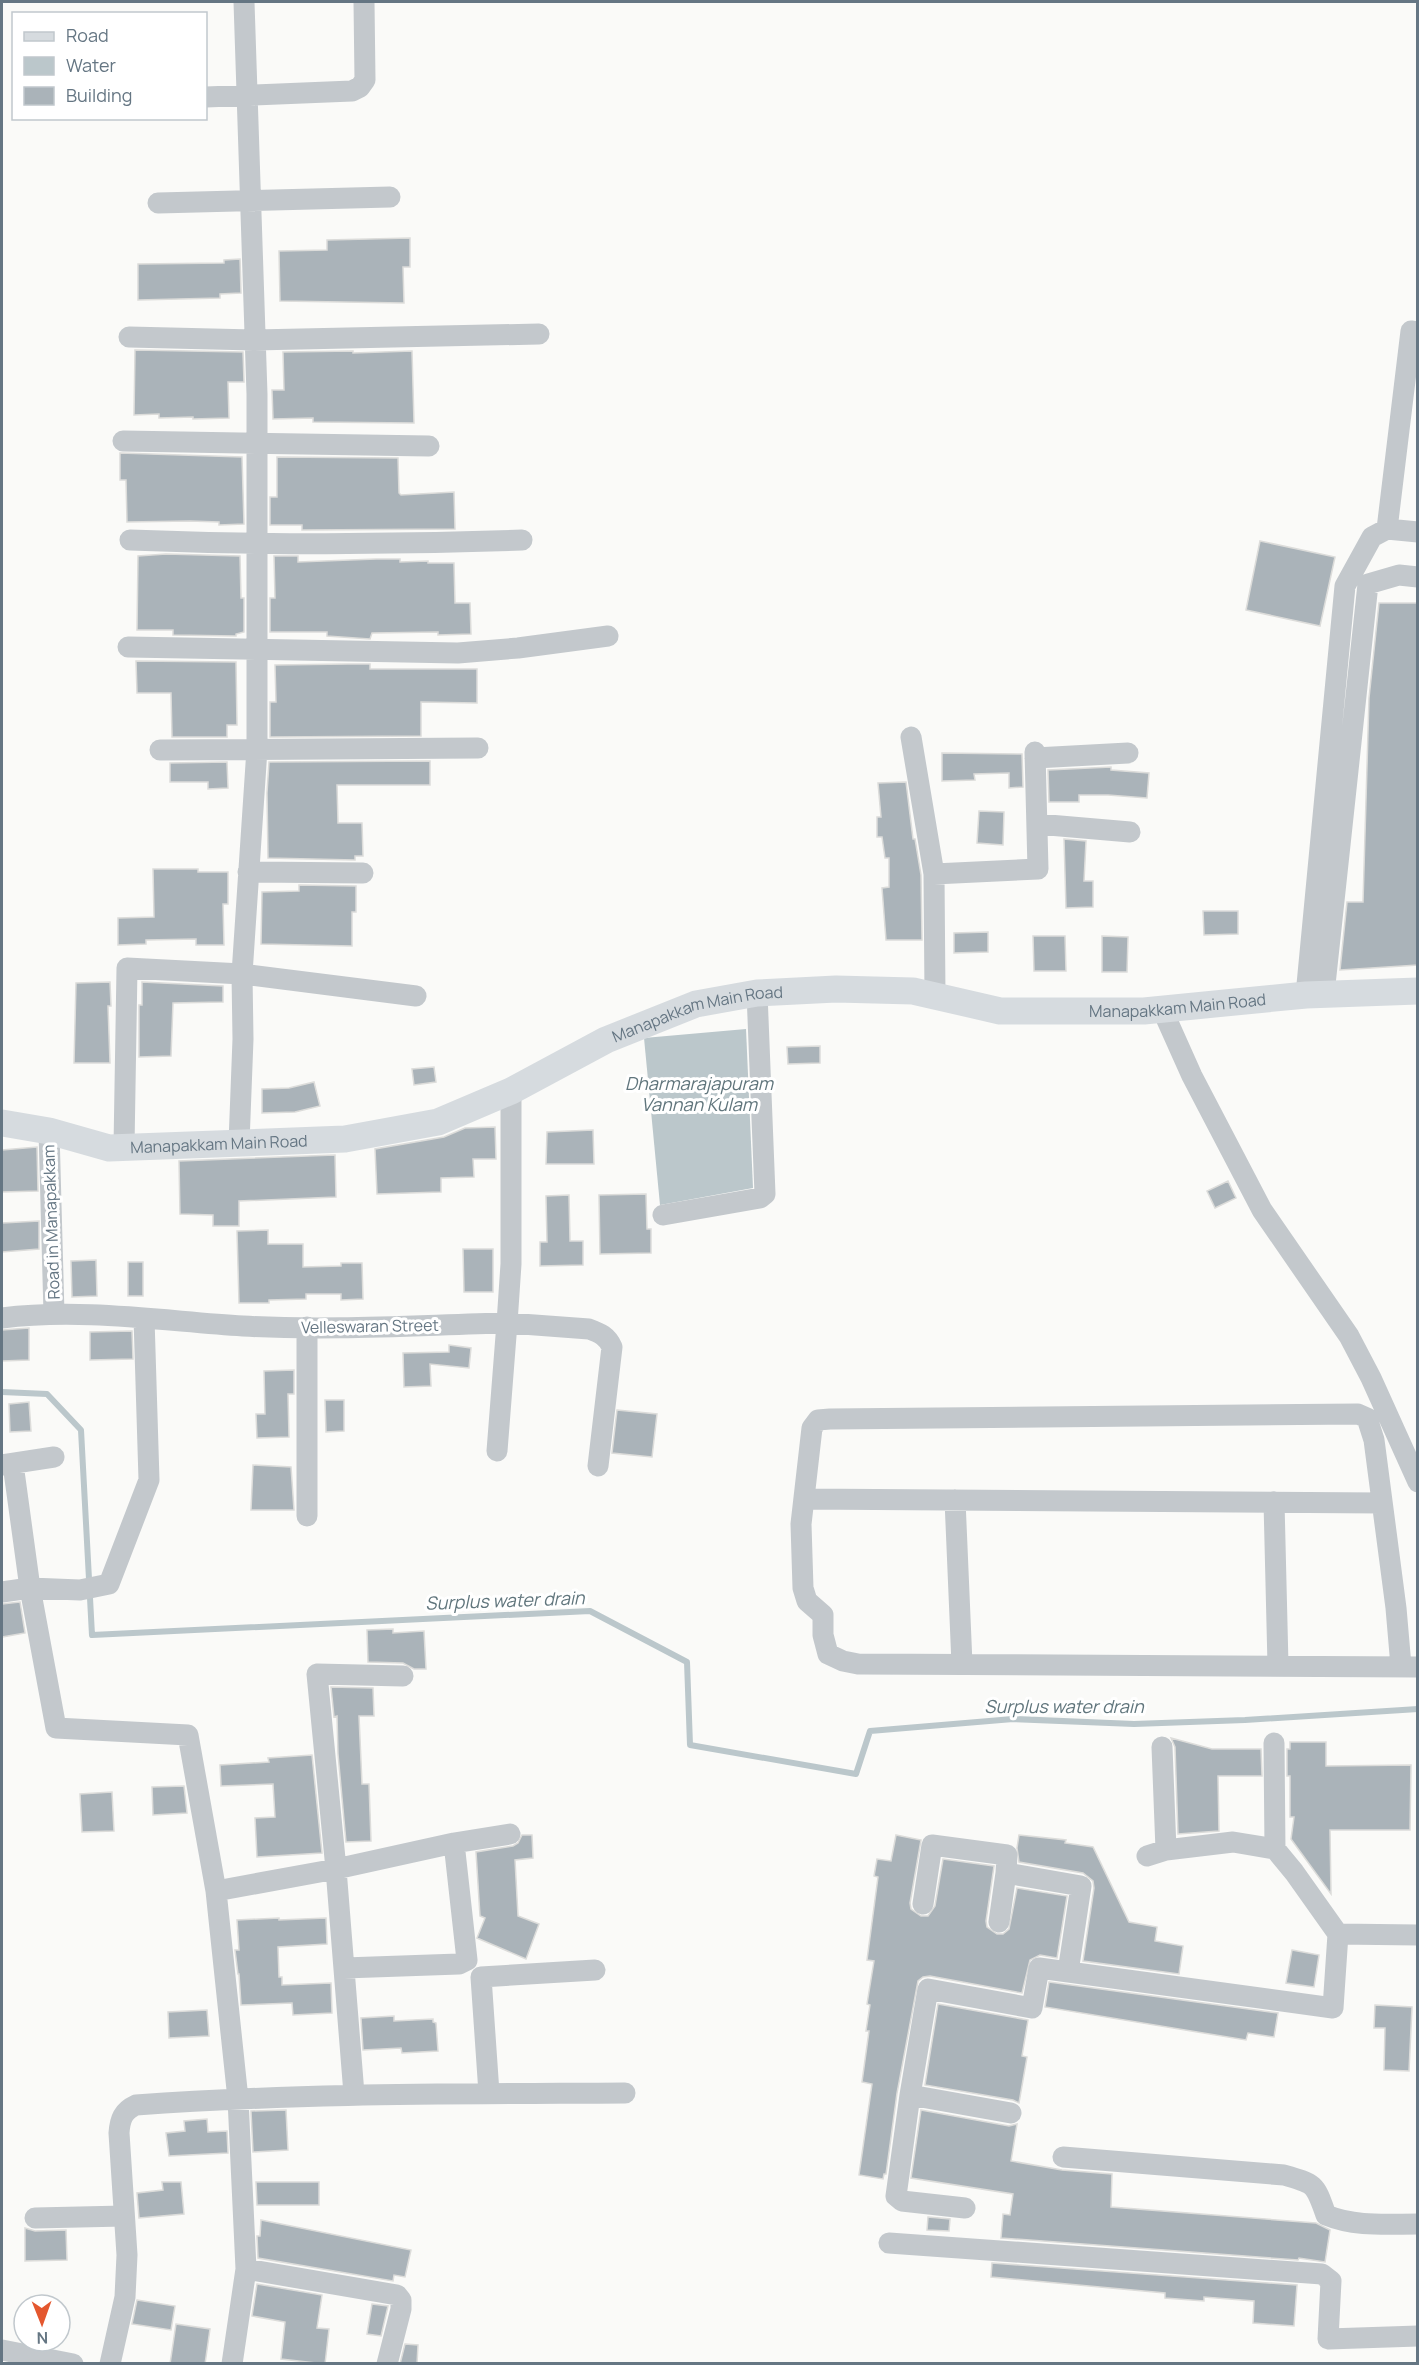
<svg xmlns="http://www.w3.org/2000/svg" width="1419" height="2365" font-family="Manrope,sans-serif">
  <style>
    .water { fill: #bbc7cb }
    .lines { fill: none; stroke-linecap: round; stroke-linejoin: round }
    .stream { stroke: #bbc7cb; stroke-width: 6 }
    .building { fill: #aab3b9; stroke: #dcdcda; stroke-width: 1.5 }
    .minor { stroke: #c3c8cc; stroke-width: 21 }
    .major { stroke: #d6dbdf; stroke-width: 27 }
    .labels { text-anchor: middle; stroke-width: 6; stroke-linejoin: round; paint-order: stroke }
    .street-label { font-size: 16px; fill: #657683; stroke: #fff }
    .water-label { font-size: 18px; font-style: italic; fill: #60757c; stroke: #fff }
  </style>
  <rect width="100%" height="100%" fill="#fafaf8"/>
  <path class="water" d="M746 1029 753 1188 660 1205 644 1038Z"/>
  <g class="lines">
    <path class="stream" d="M2 1392 47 1394 81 1430 92 1635 590 1611 687 1662 690 1745 856 1774 870 1731 1013 1719 1134 1724 1245 1720 1418 1709"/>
  </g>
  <path class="building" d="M410 238V267H403L404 303 280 301 279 251 327 250V240Z
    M240 259 241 293 220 294V298L138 300V264L224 263V260Z
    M135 350 243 352 244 382H228L229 418 193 419V417L159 418V414L134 415Z
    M353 351V353L412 351 414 423 313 422V418L273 419 272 390H284L283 352Z
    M120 453 242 457 244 524 219 525V522L190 521 127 522 126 480H120Z
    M277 457 398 458 399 493 401 495 454 492 455 529 302 530V525H270V497H277Z
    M1260 541 1335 557 1320 626 1246 610Z
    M166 554 240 556 241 598H244V632L236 634V636L173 635V630H137L138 556Z
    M274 556H298V562L376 559H400V562L428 561V563H454L455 603H470L471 634 438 635V632L372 633 370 639 327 636V632H270V598H275Z
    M1379 603H1418V965L1340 970 1347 902H1363L1369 698Z
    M136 661 236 662 237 725H227V737H172L171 693H137Z
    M347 664H370V669H477V703L421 702V736L270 737V702H276L275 665Z
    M942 753 1022 754 1023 787 1009 788V773L974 774 975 780 942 781Z
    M430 761V785H337L338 823H362L363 856H355V860L268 858 267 793 269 762Z
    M227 762 228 788 208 789V782H170V763Z
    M1111 767V770L1149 773 1147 798 1108 795H1079V802H1049L1048 770Z
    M906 782 913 839H915L921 875 922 940H886L882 888 889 887V858H885L882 837H877V817H881L878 783Z
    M979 811 1004 812 1003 845 977 843Z
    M1064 839 1086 841 1084 881H1093V907L1066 908Z
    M153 869H198V872H228V904H223L224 945H196V939L146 940V944L118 945V918L154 917Z
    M299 885 356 886V912H352V946L261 944 262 892 299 891Z
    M1203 911H1238V934L1204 935Z
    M988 932V952L954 953V933Z
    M1033 936H1065L1066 971H1034Z
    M1102 936 1128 937 1127 972H1102Z
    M110 982 111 1006H108L110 1063H74L76 983Z
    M142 982 223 986V1002L173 1003 171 1056 139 1057V1005H142Z
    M820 1046V1063L788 1064 787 1047Z
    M434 1067 436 1082 414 1085 412 1069Z
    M314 1082 320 1106 295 1112 262 1113V1089L289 1088Z
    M495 1127 496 1159H473L474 1177 441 1178V1192L377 1194 375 1149 444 1137 465 1128Z
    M593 1130 594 1164H546L547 1132Z
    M37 1147 38 1191 2 1192V1150Z
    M335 1155 336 1197 239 1201V1226H213V1215L180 1214 179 1161Z
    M1228 1181 1236 1198 1215 1208 1207 1191Z
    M646 1194 647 1229H651V1253L600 1254 599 1195Z
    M569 1195 570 1241H583V1265L540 1266V1242H547L546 1196Z
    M39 1221V1249L2 1252V1223Z
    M268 1230V1244H303V1267L341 1266V1263H362L363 1299 341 1300V1294H306V1299L269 1300V1303H239L237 1231Z
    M463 1249H493V1292H464Z
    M96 1260 97 1296 72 1297 71 1261Z
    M128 1262H143V1296H128Z
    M29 1328V1360L2 1361V1330Z
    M132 1331 133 1359 90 1360V1332Z
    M449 1345 471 1348 469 1368 430 1364 431 1386 404 1387 403 1353 449 1352Z
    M294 1370V1394H288L289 1437 257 1438 256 1414H265L264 1371Z
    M325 1400H344V1431L326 1432Z
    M29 1402 31 1431 10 1432 9 1404Z
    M617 1410 657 1414 652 1457 612 1453Z
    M253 1465 291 1467 294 1510H251Z
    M20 1602 25 1633 2 1637V1604Z
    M393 1629V1633L424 1631 426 1669H414L403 1663 368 1662 367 1630Z
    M331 1687 373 1688 374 1716H359L362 1784H369L371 1841 346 1842 338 1754 337 1716 334 1717Z
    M1171 1738 1212 1749H1261L1262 1776H1218L1219 1831 1178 1834 1175 1747Z
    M1290 1742H1326V1766L1411 1765 1410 1830H1330L1331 1894 1291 1839 1294 1817H1290V1776H1287V1749H1290Z
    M312 1755 322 1853 257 1857 255 1818 275 1817 273 1784 221 1786 220 1765 269 1762 268 1758Z
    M184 1786 187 1813 153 1815 152 1787Z
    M112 1792 114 1831 82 1832 80 1794Z
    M522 1835H532L533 1858 515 1860 518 1916 539 1924 526 1959 477 1938 485 1918 480 1916 476 1852 513 1846 518 1843Z
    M896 1835 921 1840 910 1903 911 1909 921 1916H928L935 1906 943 1859 994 1866 986 1921 987 1927 997 1934H1003L1009 1929 1017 1888 1067 1896 1057 1958 1040 1955 1030 1960 1022 1993 930 1976 923 1977 918 1981 897 2093 886 2174H884L883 2179 859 2175 872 2084 862 2082 869 2031H866L870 2005 867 2004 874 1961 867 1960 878 1877 874 1876 877 1859 891 1861Z
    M1019 1835 1066 1840 1065 1843 1093 1847 1129 1922 1157 1927 1155 1941 1183 1946 1179 1974 1083 1961 1094 1888 1093 1881 1083 1873 1019 1862 1017 1848Z
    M279 1918V1920L326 1918 327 1944 278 1947 279 1977H282V1985L331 1983 332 2013 293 2015 292 2003 241 2005 239 1974H238L235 1950H239L237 1920Z
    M1292 1950 1319 1955 1314 1987 1286 1983Z
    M1049 1982 1278 2013 1274 2037 1248 2033 1246 2040 1045 2007Z
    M938 2004 1028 2020 1022 2056 1027 2057 1019 2103 1013 2100 925 2085Z
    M1375 2005 1412 2007 1409 2071 1384 2070 1385 2028H1374Z
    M207 2010 209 2036 169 2038 168 2012Z
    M394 2016V2021L433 2019V2022L436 2023 438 2051 402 2053 401 2048 363 2050 361 2018Z
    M286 2110 288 2150 253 2152 251 2111Z
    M921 2110 1009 2126 1017 2124 1011 2161 1062 2170 1112 2174 1111 2207 1316 2223 1330 2230 1325 2262 1299 2258 1298 2260 1001 2238 1003 2214 1010 2215 1013 2194 911 2178Z
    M207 2119 208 2132 227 2131 228 2153 169 2156 166 2133 185 2131 184 2121Z
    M162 2182H181L184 2214 139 2218 137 2193 163 2190Z
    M256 2182H319V2205H257Z
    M928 2217 950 2219 949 2231 927 2230Z
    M261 2220 411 2250 405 2277 394 2275 393 2281 258 2258 257 2236H260Z
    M25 2228 35 2231 66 2230 67 2260 25 2261Z
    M992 2263 1297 2285 1294 2326 1253 2323 1254 2301 1204 2297V2301L1165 2298V2293L991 2277Z
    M257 2284 322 2295 317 2328 329 2329 325 2364 281 2359 285 2322 252 2316Z
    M137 2300 175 2306 171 2330 132 2324Z
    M372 2304 388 2306 381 2336 367 2334Z
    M176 2324 210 2329 205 2364H170Z
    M405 2344 418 2345 417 2364H400Z"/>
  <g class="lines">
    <path class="minor" d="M206 97 352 91 360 87 365 80 364 2
      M158 203 390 197
      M129 337 254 340 539 334
      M123 441 429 446
      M1387 529 1411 331 1418 332
      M130 540C261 545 391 545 522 540
      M128 647 458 653 518 648 608 636
      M911 737 934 874 935 996
      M160 750 478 748
      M1035 758 1128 753
      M1037 824 1130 832
      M248 872 363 873
      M934 874 1038 869 1035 752
      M1324 994 1368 584 1399 575 1418 577
      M1306 995 1345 586 1372 537 1387 529 1418 532
      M1162 1009 1192 1076 1262 1210 1349 1336 1371 1378 1418 1482
      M49 1131 54 1314
      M239 1143 243 1039 242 974 257 749V394L244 2
      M124 1147 127 968 242 974 416 996
      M663 1215 760 1198 765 1194 757 993
      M2 1318C82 1308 163 1321 243 1326 330 1331 419 1325 507 1323L511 1264V1091
      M307 1327V1516
      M497 1451 507 1323 589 1329C600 1333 607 1336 612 1347L598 1466
      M13 1464 30 1588 80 1590 109 1584 149 1480 144 1318
      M2 1465 54 1457
      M804 1499 1382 1503
      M955 1500 962 1664
      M1274 1502 1278 1665
      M2 1592 30 1588 56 1728 188 1735 216 1891 238 2099 246 2269 232 2364
      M1401 1666 1396 1608 1374 1440 1367 1418 1358 1414 830 1419 818 1420 812 1428 801 1524 803 1588 807 1601 823 1615V1635L828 1654 843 1661 858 1664 1418 1667
      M1274 1743 1275 1849
      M1162 1747 1166 1850
      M454 1843 510 1834
      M216 1891 336 1869 454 1843 467 1960 459 1964 344 1968
      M923 1904 932 1845 1007 1855 1006 1873
      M999 1922 1006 1873 1081 1886 1068 1972
      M1338 1934 1418 1935
      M489 2093 481 1977 595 1970
      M354 2094 336 1869 317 1674 403 1676
      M910 2095 896 2196 902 2201 965 2208
      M1011 2113 910 2095 928 1989 1032 2008 1039 1968 1333 2008 1338 1934 1294 1872 1275 1849 1233 1842 1166 1850 1147 1856
      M1063 2157 1284 2175C1316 2184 1315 2184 1326 2215 1355 2227 1386 2224 1418 2224
      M35 2218 124 2216
      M889 2243 1322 2274 1331 2281 1328 2339 1418 2336
      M246 2269 397 2295 401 2300V2309L387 2364
      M2 2350 73 2364
      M110 2364 125 2297 127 2255 119 2133C120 2119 123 2111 136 2105 299 2093 462 2094 625 2093"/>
    <path class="major" id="s1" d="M2 1123 49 1131 109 1148 345 1139 438 1122 511 1091 606 1040 696 1004 757 993 836 989 913 991 1000 1011H1144L1306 995 1418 991"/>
  </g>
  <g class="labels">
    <g class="street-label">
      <text dy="6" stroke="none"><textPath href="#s1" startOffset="1210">Manapakkam Main Road</textPath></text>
      <text dy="6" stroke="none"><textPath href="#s1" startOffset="724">Manapakkam Main Road</textPath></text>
      <text dy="6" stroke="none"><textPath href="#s1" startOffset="220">Manapakkam Main Road</textPath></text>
      <text transform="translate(51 1222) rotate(-92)" y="6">Road in Manapakkam</text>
      <text transform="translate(370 1326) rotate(-1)" y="6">Velleswaran Street</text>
    </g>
    <g class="water-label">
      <text x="699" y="1090">Dharmarajapuram<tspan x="699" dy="21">Vannan Kulam</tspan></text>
      <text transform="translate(505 1601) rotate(-2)" y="6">Surplus water drain</text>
      <text x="1064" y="1713">Surplus water drain</text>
    </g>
  </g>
  <rect width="1419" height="2365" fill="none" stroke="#657683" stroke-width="6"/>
  <rect x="12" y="12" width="195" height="108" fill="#ffffff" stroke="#c1c8cd" stroke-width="1.5"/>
  <rect x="24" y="32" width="30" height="9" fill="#d6dbdf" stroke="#c1c8cd" stroke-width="1.5"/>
  <text x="66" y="42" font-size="18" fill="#657683">Road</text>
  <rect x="24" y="57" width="30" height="18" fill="#bbc7cb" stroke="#c1c8cd" stroke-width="1.5"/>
  <text x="66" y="72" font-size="18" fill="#657683">Water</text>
  <rect x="24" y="87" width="30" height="18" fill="#aab3b9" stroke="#c1c8cd" stroke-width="1.5"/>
  <text x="66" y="102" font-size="18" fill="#657683">Building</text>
  <g transform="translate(42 2323) rotate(179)"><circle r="28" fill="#ffffff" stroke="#c1c8cd" stroke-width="1.5"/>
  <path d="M0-4.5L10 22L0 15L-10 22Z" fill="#e4572e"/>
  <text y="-9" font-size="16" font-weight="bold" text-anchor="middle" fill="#657683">N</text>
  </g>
</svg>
